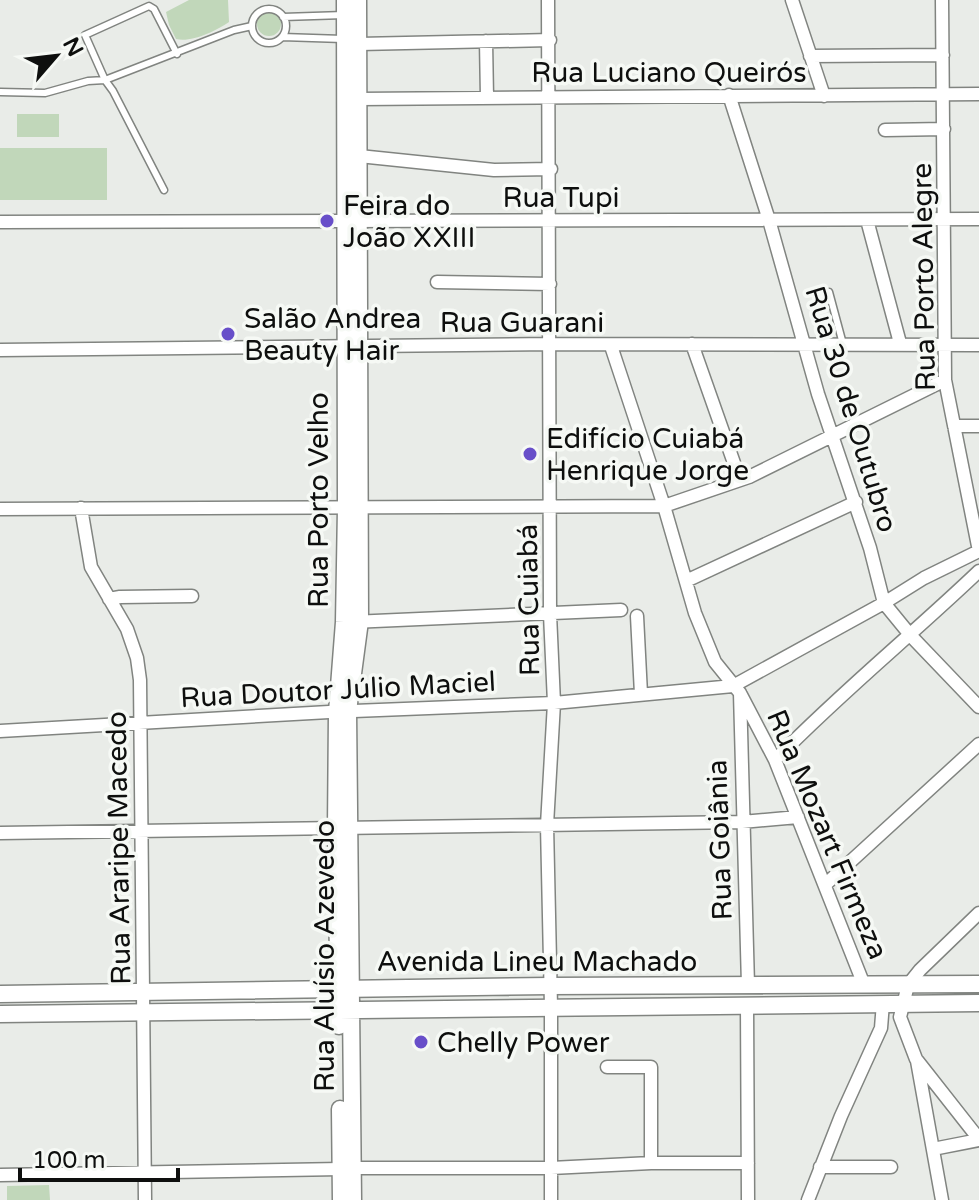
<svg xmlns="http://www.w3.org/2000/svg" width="979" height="1200" font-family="'Varela Round',sans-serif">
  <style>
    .green { fill: #c1d7ba }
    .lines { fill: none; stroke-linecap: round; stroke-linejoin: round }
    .lane-casing { stroke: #818480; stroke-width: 9 }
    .street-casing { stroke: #818480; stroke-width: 15 }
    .secondary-casing { stroke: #818480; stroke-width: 19 }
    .lane { stroke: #fff; stroke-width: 6 }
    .street { stroke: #fff; stroke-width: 12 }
    .secondary { stroke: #fff; stroke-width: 16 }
    .poi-dot { fill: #684fc9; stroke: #f6f9f5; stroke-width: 3 }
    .labels { text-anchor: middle; stroke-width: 7; stroke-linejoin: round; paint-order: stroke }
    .street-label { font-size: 28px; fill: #0e0f0e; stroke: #f6f9f5 }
    .poi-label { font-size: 28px; fill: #0e0f0e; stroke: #f6f9f5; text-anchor: start }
  </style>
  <rect width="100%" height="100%" fill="#e9ece8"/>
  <path class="green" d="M189 0H228L229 22C216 31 191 43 176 39L169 25 166 12Z
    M257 24a12 12 0 1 1 24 0a12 12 0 1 1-24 0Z
    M17 114H59V137H17Z
    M0 148H107V200H0Z
    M49 1185 50 1200H7V1186Z"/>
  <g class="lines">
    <g class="lane-casing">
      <path id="lane" d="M252 26a17 17 0 1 1 34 0a17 17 0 1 1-34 0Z
        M283 17 344 15
        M282 37 343 39
        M0 92 45 93 88 81 105 80 234 30 252 26
        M164 190 113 91 105 80 85 35 149 6 154 9 177 54
        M829 292 843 344"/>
    </g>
    <g class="street-casing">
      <path id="street" d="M548 0 550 614 554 703 547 825 551 1007V1200
        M792 0 824 96
        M942 0 945 380 979 551
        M486 41 487 98
        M359 44 550 40
        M810 56 943 55
        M729 95 769 220 818 394 870 548 884 603 911 636 979 707
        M359 99 979 94
        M885 130 944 129
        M359 156 494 170 551 169
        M867 220 900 343
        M0 222 979 219
        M437 282 550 284
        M692 344 740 480
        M611 346 664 506 695 613 715 662 740 693 775 760 864 985
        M0 350 551 344 979 345
        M954 426H979
        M81 508 91 567 127 629 137 658 140 680 145 1200
        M0 509 664 506 749 477 945 380
        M686 581 856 502
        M109 599 120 597 192 596
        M637 616 641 694
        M352 622 621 610
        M740 693 748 985
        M0 731 329 712 554 703 733 686 884 603 924 578 979 551
        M775 760C840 693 912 635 979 571
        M0 833 742 822 798 817
        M826 884 979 744
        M979 913 920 970 908 985 900 1017 916 1059 979 1139
        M747 1005 748 1200
        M917 1061 942 1200
        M607 1067H651V1163
        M933 1149 979 1140
        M820 1167H891
        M352 1168H551L651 1163H748
        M0 1175 341 1169
        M808 1200 841 1116 881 1028 883 1003"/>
    </g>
    <g class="secondary-casing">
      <path id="secondary" d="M0 994 550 986 979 984
        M0 1014 979 1003
        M339 1026 336 829 337 712 344 622 346 508 345 0
        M340 1109 341 1200
        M353 1200 348 711 360 621 358 0"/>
    </g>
    <use href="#lane" class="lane"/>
    <use href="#street" class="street"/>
    <use href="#secondary" class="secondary"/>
  </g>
  <g class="poi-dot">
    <circle cx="327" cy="221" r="8"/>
    <circle cx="228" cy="334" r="8"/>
    <circle cx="530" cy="454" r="8"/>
    <circle cx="421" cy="1042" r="8"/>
  </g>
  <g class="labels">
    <g class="street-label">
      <text x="669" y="82">Rua Luciano Queirós</text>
      <text x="561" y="207">Rua Tupi</text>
      <text transform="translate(923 277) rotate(-91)" y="10">Rua Porto Alegre</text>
      <text x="522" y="332">Rua Guarani</text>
      <text transform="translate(852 409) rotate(73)" y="10">Rua 30 de Outubro</text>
      <text transform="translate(318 500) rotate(-90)" y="10">Rua Porto Velho</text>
      <text transform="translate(528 600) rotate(-91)" y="10">Rua Cuiabá</text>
      <text transform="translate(338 689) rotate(-3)" y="10">Rua Doutor Júlio Maciel</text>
      <text transform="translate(828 834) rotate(67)" y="10">Rua Mozart Firmeza</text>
      <text transform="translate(719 840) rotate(-92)" y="10">Rua Goiânia</text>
      <text transform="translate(118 848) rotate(-91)" y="10">Rua Araripe Macedo</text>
      <text transform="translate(324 956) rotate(-90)" y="10">Rua Aluísio Azevedo</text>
      <text x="537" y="971">Avenida Lineu Machado</text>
    </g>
    <g class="poi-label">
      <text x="343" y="215">Feira do<tspan x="343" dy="32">João XXIII</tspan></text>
      <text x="244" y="328">Salão Andrea<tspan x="244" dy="32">Beauty Hair</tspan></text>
      <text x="546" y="448">Edifício Cuiabá<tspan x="546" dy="32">Henrique Jorge</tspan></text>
      <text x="437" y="1052">Chelly Power</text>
    </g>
  </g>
  <g transform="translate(56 56) rotate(62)" stroke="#f6f9f5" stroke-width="6" paint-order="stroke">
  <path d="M0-6L14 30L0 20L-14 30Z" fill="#0e0f0e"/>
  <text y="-12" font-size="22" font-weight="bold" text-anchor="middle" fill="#0e0f0e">N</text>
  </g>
  <path d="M20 1168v12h158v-12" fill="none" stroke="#0e0f0e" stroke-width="4"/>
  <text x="32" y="1168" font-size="24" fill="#0e0f0e" stroke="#f6f9f5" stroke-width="6" paint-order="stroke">100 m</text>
</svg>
